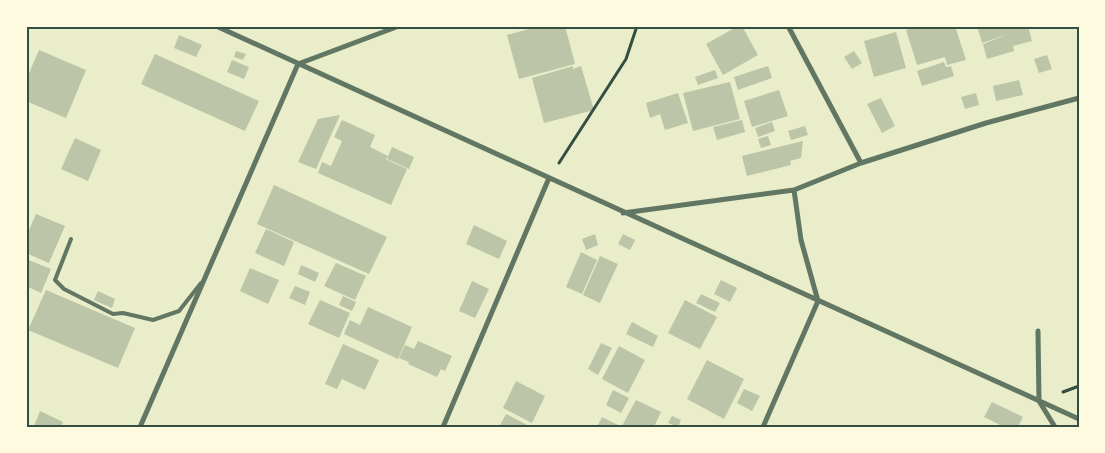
<svg xmlns="http://www.w3.org/2000/svg" width="1105" height="453" font-family="Signika,sans-serif">
  <style>
    .building { fill: #bcc5a7 }
    .lines { fill: none; stroke-linecap: round; stroke-linejoin: round }
    .path { stroke: #344e41; stroke-width: 3 }
    .service { stroke: #617663; stroke-width: 4 }
    .minor { stroke: #617663; stroke-width: 5 }
    .neatline { fill: none; stroke: #344e41; stroke-width: 2 }
  </style>
  <rect width="100%" height="100%" fill="#e9edc9"/>
  <path class="building" d="M540 26H565L575 64 519 79 507 35Z
    M738 26H742L758 55 723 75 706 44Z
    M918 26H955L966 60 947 65 945 57 917 65 906 30Z
    M977 26H1028L1032 41 1013 46 1014 51 987 59 983 44 1009 34 982 43Z
    M896 32 906 68 874 77 864 41Z
    M179 35 202 45 196 57 174 48Z
    M39 50 86 70 66 118 26 101V80Z
    M236 51 246 54 243 60 234 57Z
    M854 51 862 63 852 69 844 57Z
    M155 54 259 101 245 131 141 84Z
    M1047 55 1052 69 1039 73 1034 59Z
    M232 60 249 67 244 79 227 72Z
    M944 62 946 67 951 66 954 76 922 86 917 71Z
    M573 66V69L581 66 594 110 544 123 532 78Z
    M768 66 772 78 738 90 734 77Z
    M715 70 718 78 698 85 695 77Z
    M1019 80 1023 95 996 101 993 86Z
    M730 82 740 119 693 131 683 93Z
    M779 90 788 116 752 127 744 101Z
    M678 93 688 123 665 130 660 114 650 118 646 103Z
    M976 93 979 105 965 109 961 97Z
    M881 98 895 126 882 133 867 104Z
    M340 115 316 169 298 162 318 119Z
    M342 120 375 135 370 147 388 156 386 159 383 158 407 169 391 205 318 173 322 162 331 166 342 141 334 137Z
    M742 120 745 132 717 140 713 127Z
    M772 122 775 131 758 137 755 128Z
    M805 126 808 135 791 140 788 131Z
    M768 136 771 145 761 148 758 139Z
    M75 138 101 150 88 181 61 169Z
    M803 141 801 158 790 161 791 165 747 176 742 156Z
    M392 147 414 157 409 169 387 159Z
    M274 185 387 237 369 274 257 224Z
    M36 214 65 226 49 263 26 253V237Z
    M474 225 507 241 499 259 466 244Z
    M266 229 294 242 284 266 255 253Z
    M595 234 598 245 586 250 582 239Z
    M623 234 635 240 630 250 618 244Z
    M581 252 597 260 582 294 566 287Z
    M600 256 618 264 600 303 583 295Z
    M26 259 51 269 41 293 26 286Z
    M336 263 366 276 355 300 324 286Z
    M301 265 319 273 315 282 298 274Z
    M250 268 279 280 268 304 240 291Z
    M721 280 737 288 730 302 714 294Z
    M472 281 489 289 475 318 459 311Z
    M295 286 310 292 305 305 289 298Z
    M46 290 135 328 118 368 28 330Z
    M98 291 115 299 112 308 94 300Z
    M701 294 720 303 715 312 696 303Z
    M343 296 356 302 352 311 339 305Z
    M320 300 350 313 339 338 308 324Z
    M685 300 717 317 700 349 668 333Z
    M368 307 412 327 398 359 344 334 350 320 360 325Z
    M632 322 658 336 653 347 626 334Z
    M418 341 452 356 445 371 441 369 437 377 408 364 409 362 399 358 405 345 414 349Z
    M601 343 612 348 598 375 588 369Z
    M343 344 379 360 365 390 342 379 337 389 325 384Z
    M619 346 645 360 628 393 602 379Z
    M707 360 744 379 724 419 687 399Z
    M516 381 545 396 532 423 503 408Z
    M744 389 760 396 752 411 737 403Z
    M613 390 629 398 621 413 606 405Z
    M636 400 661 412 654 427 622 426Z
    M992 402 1023 417 1018 427H1004L984 417Z
    M40 411 63 422 61 427 34 426Z
    M506 414 531 427H499Z
    M672 416 681 420 678 427 668 423Z
    M602 417 618 425V427H597Z"/>
  <g class="lines">
    <path class="path" d="M559 163 626 59 637 26
      M1063 392 1079 386"/>
    <path class="service" d="M71 239 55 280 64 289 113 314 123 313 153 320 179 311 201 283"/>
    <path class="minor" d="M216 26 1079 419
      M788 26 861 163
      M623 213 794 190 861 163 986 123 1079 98
      M1038 331 1039 401 1055 427
      M140 427 298 64 399 26
      M443 427 549 178
      M763 427 818 301 801 240 794 190"/>
  </g>
  <rect width="1105" height="453" fill="none" stroke="#fefae0" stroke-width="55"/>
  <rect x="28" y="28" width="1050" height="398" class="neatline"/>
</svg>
